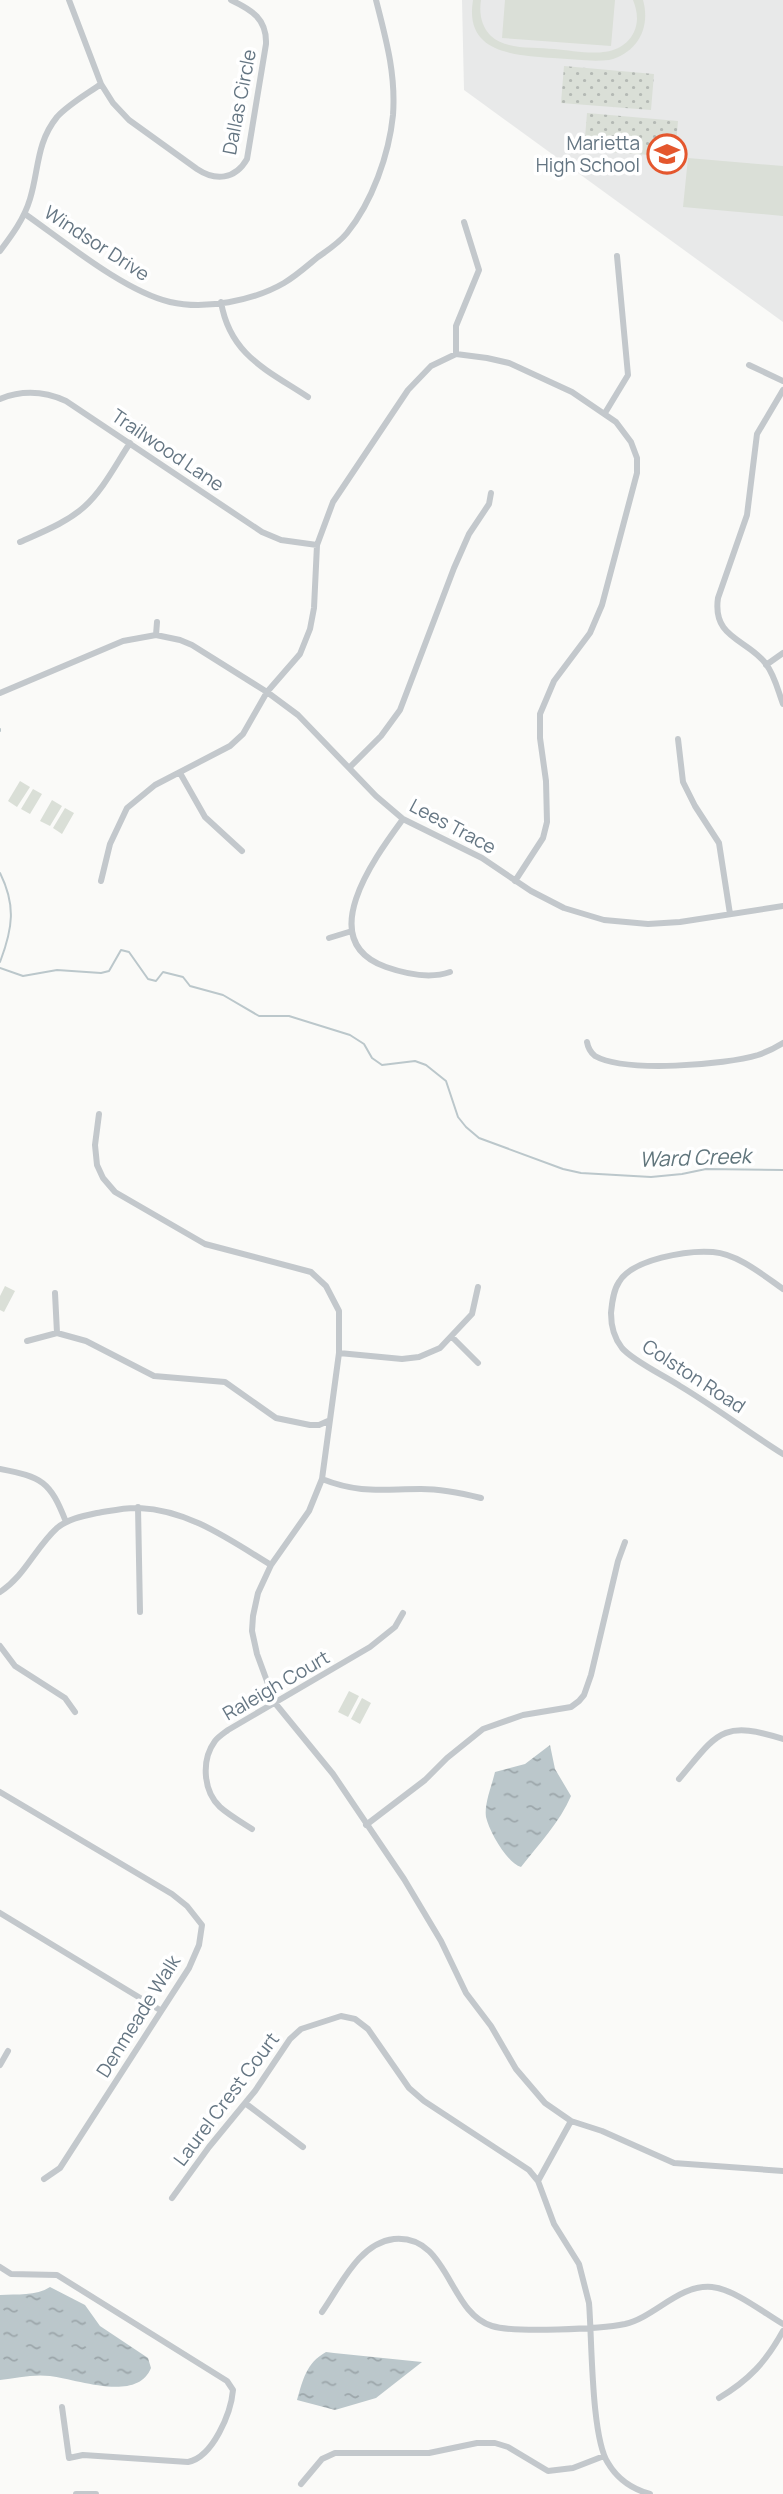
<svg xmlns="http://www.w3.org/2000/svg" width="783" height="2494" font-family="Manrope,sans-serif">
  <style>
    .built { fill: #e8e9e9 }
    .green { fill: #dadfd7 }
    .park { fill: url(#park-dots) }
    .water { fill: url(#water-ripples) }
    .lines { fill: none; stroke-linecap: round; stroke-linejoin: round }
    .stream { stroke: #bbc7cb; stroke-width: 2 }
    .street { stroke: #c3c8cc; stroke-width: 6 }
    .labels { text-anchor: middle; stroke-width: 7; stroke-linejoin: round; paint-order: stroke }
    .street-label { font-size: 19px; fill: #657683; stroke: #fff }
    .poi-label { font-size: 19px; fill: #657683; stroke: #fff; text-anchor: end }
    .water-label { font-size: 21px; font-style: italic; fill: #60757c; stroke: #fff }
  </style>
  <defs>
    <pattern id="park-dots" width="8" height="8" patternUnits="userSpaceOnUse" patternTransform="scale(1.75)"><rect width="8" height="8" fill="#dadfd7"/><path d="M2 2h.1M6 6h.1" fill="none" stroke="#b4b9b4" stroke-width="1.8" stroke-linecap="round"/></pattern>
    <pattern id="water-ripples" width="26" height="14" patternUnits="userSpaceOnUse" patternTransform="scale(1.75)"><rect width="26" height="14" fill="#bbc7cb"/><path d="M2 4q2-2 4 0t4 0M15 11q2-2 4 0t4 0" fill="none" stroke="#9ca6aa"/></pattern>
  </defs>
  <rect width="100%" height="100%" fill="#fafaf8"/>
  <path class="built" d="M462 0H783V322L464 90Z"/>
  <path class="green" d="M473 0H481C479 13 481 26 491 36 506 50 535 47 554 49 581 51 619 62 634 32 639 21 637 10 633 0H643C651 28 637 53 609 60 591 62 572 59 553 58 515 55 464 54 473 0Z
    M505 0H615L611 46 502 38Z
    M688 158 783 166V216L683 207Z
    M20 781 30 787 17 807 8 801Z
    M33 789 42 794 30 814 21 809Z
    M52 800 62 806 50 826 40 821Z
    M65 808 74 813 62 834 53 828Z
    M5 1286 15 1291 4 1312 0 1310V1296Z
    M349 1691 359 1696 348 1717 338 1712Z
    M362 1698 371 1703 360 1724 351 1719Z"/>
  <path class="park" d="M564 66 654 74 651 110 561 103Z
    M587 113 678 121 675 157 584 150Z"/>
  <path class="water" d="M550 1745 555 1769 571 1796C560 1822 538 1845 521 1867 507 1863 489 1831 486 1817 484 1804 492 1785 495 1772L525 1764Z
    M50 2287 85 2305 100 2326 148 2358 151 2368C137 2403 77 2379 50 2376 33 2374 16 2378 0 2380V2295C17 2294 36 2296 50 2287Z
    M326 2352 334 2353 422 2362 376 2398 335 2410 297 2400C303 2380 306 2363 326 2352Z"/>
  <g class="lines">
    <path class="stream" d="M0 729V731
      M0 873C16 905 13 928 0 962
      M0 968 23 976 57 970 101 973 109 971 121 950 129 952 148 979 156 981 163 972 183 977 190 986 223 995 259 1016H289L350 1035 364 1044 372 1058 382 1065 415 1061 426 1065 446 1081 458 1117 466 1127 479 1138 563 1169 581 1173 651 1177 682 1174 706 1169 783 1170"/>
    <path class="street" d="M69 0 101 84 113 103 129 120 197 169C215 181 235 180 247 159L266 44C267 19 252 10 231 0
      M25 214C65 242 124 291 170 302 205 310 253 301 284 283 296 276 307 266 318 257 328 250 339 243 347 233 372 202 389 155 393 115 396 74 386 39 376 0
      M0 251C12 235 24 219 30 199 39 170 36 143 57 117 69 104 87 94 101 84
      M221 302C230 355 267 370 308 397
      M456 354V326L479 270 464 222
      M749 365 783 381
      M783 390 757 434 747 515 718 598C712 639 748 639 766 664 775 676 778 691 783 704
      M0 399C22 390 44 391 66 401L262 532 281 540 317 545
      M605 413 628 375 617 256
      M20 542C42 532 66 523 84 507 103 490 116 464 130 443
      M156 635 157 622
      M766 665 783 653
      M0 693 123 641 156 635 180 640 192 645 267 692 298 715 376 796 403 819 482 858 531 891 564 908 604 920 648 924 680 922 783 906
      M678 739 683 782 695 806 719 843 730 914
      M349 768 381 736 400 710 454 568 469 534 489 504 491 493
      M180 773 205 817 242 851
      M403 819C376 856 312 941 386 967 406 974 430 979 450 972
      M101 881 110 844 127 808 155 785 230 746 243 734 267 692 300 654 310 629 314 608 317 545 333 502 408 390 431 366 456 354 487 358 509 363 572 392 616 422 631 442 637 458V473L602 605 590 633 554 681 540 714V738L546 781 547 822 543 838 515 881
      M329 938 352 931
      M587 1042C588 1048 590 1052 595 1056 625 1073 725 1065 758 1055 767 1052 775 1048 783 1043
      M99 1114 95 1145 97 1165 103 1178 115 1192 205 1244 311 1272 326 1286 339 1311V1353L322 1479 309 1511 271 1565 258 1593 253 1616 252 1631 257 1654 275 1703 333 1774 404 1879 441 1941 466 1993 491 2026 516 2069 545 2103 571 2121 602 2131 674 2163 783 2171
      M783 1289C763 1275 738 1254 713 1252 688 1250 632 1259 619 1282 613 1291 612 1303 611 1313 611 1325 614 1338 622 1348 633 1361 665 1376 680 1386 715 1407 748 1432 783 1454
      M55 1293 57 1333
      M452 1337 478 1363
      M27 1341 57 1333 86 1341 154 1376 225 1382 276 1418 310 1425H319L328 1421
      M339 1353 402 1359 419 1357 440 1348 472 1314 478 1287
      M0 1469C42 1477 50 1481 66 1522
      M322 1479C360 1494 382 1489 421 1489 442 1489 461 1493 481 1498
      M138 1507 140 1612
      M0 1592C25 1576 35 1548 57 1528 68 1519 83 1516 97 1513 110 1511 126 1507 139 1508 189 1510 230 1540 271 1565
      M0 1646 15 1666 65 1698 75 1712
      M679 1779C717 1734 721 1719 783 1739
      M0 1792 172 1894 187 1906 202 1925 199 1945 189 1968 60 2168 44 2179
      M366 1825 425 1780 447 1758 483 1729 523 1715 571 1707 579 1701 584 1695 591 1675 618 1561 625 1542
      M252 1829C241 1822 229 1815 220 1807 203 1791 201 1760 215 1741 218 1737 224 1733 228 1730L370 1647 395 1627 403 1613
      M0 1913 160 2010
      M0 2065 8 2051
      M245 2103 303 2147
      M571 2121 538 2181 554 2224 579 2264 589 2303C592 2338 591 2437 608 2463 618 2480 632 2489 650 2494
      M172 2198 209 2147 255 2091 290 2039 301 2029 341 2016 355 2019 368 2029 409 2088 424 2101 529 2170 538 2181
      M0 2267 11 2274 57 2275 227 2381 233 2390C231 2413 213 2457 188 2462L83 2455 69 2458 62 2407
      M322 2312C341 2285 359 2243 394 2239 449 2234 448 2313 492 2326 514 2333 601 2329 625 2324 655 2317 679 2284 712 2287 734 2289 764 2313 783 2324
      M719 2398C749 2380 766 2362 783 2331
      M301 2484 322 2459 335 2453H429L477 2443H495L508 2447 548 2471 573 2468 604 2456
      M76 2494H96"/>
  </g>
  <defs>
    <g id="school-ring" transform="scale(2.0125)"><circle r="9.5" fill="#fff" stroke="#e4572e" stroke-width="1.5"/><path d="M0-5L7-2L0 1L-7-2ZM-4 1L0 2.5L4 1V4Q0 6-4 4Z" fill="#e4572e"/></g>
  </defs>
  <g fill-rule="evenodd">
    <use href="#school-ring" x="667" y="154"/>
  </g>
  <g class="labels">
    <g class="street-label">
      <text transform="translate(239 102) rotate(-79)" y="7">Dallas Circle</text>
      <text transform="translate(97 243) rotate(33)" y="7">Windsor Drive</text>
      <text transform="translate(168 450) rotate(34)" y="7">Trailwood Lane</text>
      <text transform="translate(453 826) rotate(28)" y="7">Lees Trace</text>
      <text transform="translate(694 1376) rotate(33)" y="7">Colston Road</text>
      <text transform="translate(276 1685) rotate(-30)" y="7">Raleigh Court</text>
      <text transform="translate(138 2016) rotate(-58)" y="7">Denmeade Walk</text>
      <text transform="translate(226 2099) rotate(-53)" y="7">Laurel Crest Court</text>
    </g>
    <g class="poi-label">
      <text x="640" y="150">Marietta<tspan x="640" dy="22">High School</tspan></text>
    </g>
    <g class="water-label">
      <text transform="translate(695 1158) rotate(-2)" y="7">Ward Creek</text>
    </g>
  </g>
</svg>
